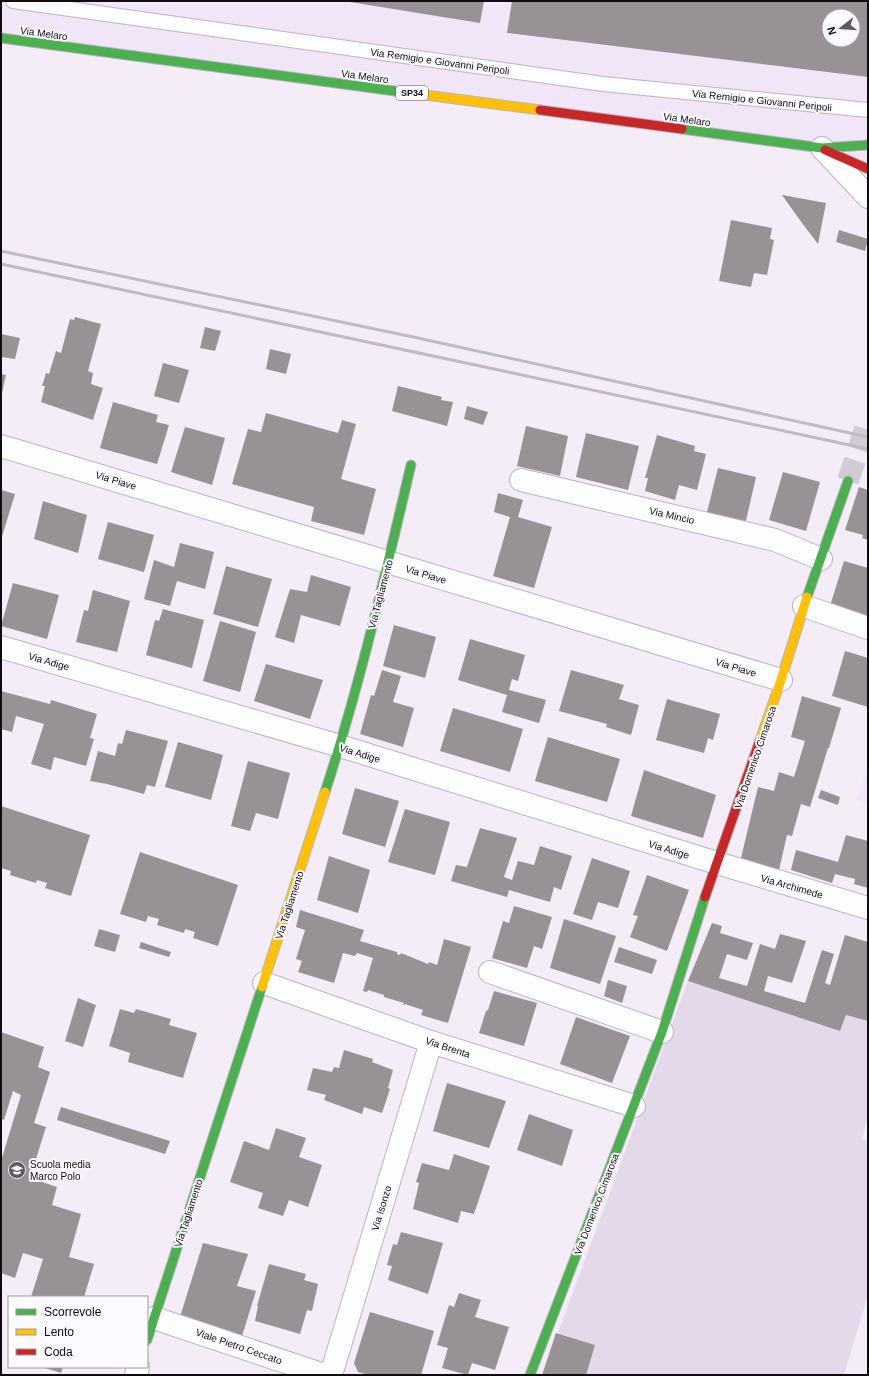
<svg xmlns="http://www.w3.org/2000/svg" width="869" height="1376" font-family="Helvetica,sans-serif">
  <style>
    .built { fill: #f1e5f8; fill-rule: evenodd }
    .green { fill: #e4d9ea }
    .building { fill: #989195; fill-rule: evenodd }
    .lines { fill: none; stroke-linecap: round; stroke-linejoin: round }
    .secondary-tunnel { stroke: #d2cbd5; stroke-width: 22; stroke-dasharray: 22 11; stroke-linecap: butt }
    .lane-casing { stroke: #bab5bd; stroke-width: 16 }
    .street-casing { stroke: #bab5bd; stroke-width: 24 }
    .fast-casing { stroke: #bab5bd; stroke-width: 11 }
    .slow-casing { stroke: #bab5bd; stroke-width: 11 }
    .jam-casing { stroke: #bab5bd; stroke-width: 11 }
    .lane { stroke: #fdfcfe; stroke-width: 14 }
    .street { stroke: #fdfcfe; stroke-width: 22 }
    .fast { stroke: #4caf50; stroke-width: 9 }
    .slow { stroke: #ffc107; stroke-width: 9 }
    .jam { stroke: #c62828; stroke-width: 9 }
    .rail { stroke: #bebcbf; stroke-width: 3 }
    .labels { text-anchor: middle; stroke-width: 4; stroke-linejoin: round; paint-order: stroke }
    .shield { fill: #fcfafe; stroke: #565358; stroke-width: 1 }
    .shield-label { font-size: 9px; font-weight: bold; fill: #0f0b11 }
    .street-label { font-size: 10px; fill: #0f0b11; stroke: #fcfafe }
    .poi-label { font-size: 10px; fill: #0f0b11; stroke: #fcfafe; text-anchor: start }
  </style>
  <rect width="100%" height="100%" fill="#f4edf8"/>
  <path class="built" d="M1 1H868V161L1 39ZM829 16H853V40H829Z
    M868 768V804L857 800Z"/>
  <path class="green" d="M688 981 840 1031 846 1015 868 1021V1117L862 1139 868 1141V1295L844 1375H585L595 1345 558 1333Z"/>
  <path class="building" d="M344 1H484L480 23Z
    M512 1H868V77L507 33ZM829 16H853V40H829Z
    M782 195 826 203 818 244 802 223Z
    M731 220 772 228 770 239 774 240 767 275 754 273 751 287 719 281Z
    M839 230 868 239 865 251 836 242Z
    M75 317 101 324 88 371 93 373 91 384 103 388 93 420 41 402 45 386H42L46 373 49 374 56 351 61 353 70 319 74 320Z
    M205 327 221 331 215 351 200 348Z
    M1 334 20 338 15 359 1 357Z
    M270 349 291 354 286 374 266 369Z
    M163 363 189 370 179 403 154 396Z
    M1 374 6 375 2 393H1Z
    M398 386 442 397 441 400 453 402 447 426 392 411Z
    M113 402 158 415 156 422 169 425 157 464 100 448Z
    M467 406 488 412 483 425 464 419Z
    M266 413 338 433 342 420 356 424 341 479 376 489 364 535 311 521 314 507 232 484 248 429 261 432Z
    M526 426 568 436 560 476 517 466Z
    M185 427 225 438 212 485 171 472Z
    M586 433 639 446 628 490 576 477Z
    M657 435 695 446 694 451 706 454 697 490 679 485 675 500 645 491 648 478H645Z
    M718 468 756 477 745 525 706 516Z
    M783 472 820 482 806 531 769 520Z
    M859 487 868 490V540L862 538 863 535 845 530Z
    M1 490 15 494 1 540Z
    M498 493 523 500 518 517 552 527 534 588 493 576 510 517 494 512Z
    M43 501 87 515 78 553 34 539Z
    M108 522 154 535 144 572 98 559Z
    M180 543 214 552 205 589 177 581 170 606 144 599 154 560 174 567Z
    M844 561 868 568V618L830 606Z
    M226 566 272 579 258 627 213 614Z
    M311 575 351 587 340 626 301 615 294 643 275 637 290 589 307 592Z
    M13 583 59 595 47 639 1 626Z
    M93 590 130 601 117 652 76 642 84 610 88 611Z
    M163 609 204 620 192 668 146 655 155 620 159 621Z
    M220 621 256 632 240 692 203 681Z
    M394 625 436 637 425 678 383 666Z
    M470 639 525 655 518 681 512 679 509 690 546 700 539 723 502 712 507 695 458 680Z
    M845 651 868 658V707L832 696Z
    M266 664 323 680 310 719 254 701Z
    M382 670 401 676 393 702 414 708 403 747 360 734 371 695 374 696Z
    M571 670 624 685 619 699 639 705 631 735 606 727 607 724 559 711Z
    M1 691 50 704 51 700 97 714 90 738 94 739 86 766 54 757 51 770 31 764 44 724 16 716 12 732 1 729Z
    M802 696 841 708 829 748H828L810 807 801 804 792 836 787 835 779 870 741 858 758 787 774 791 779 772 794 777 805 741 791 737Z
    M667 699 720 714 713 740 708 738 704 753 656 740Z
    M453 708 523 729 510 772 440 751Z
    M126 730 168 741 155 787 147 785 144 794 107 784 90 781 98 751 115 756 118 743 122 744Z
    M548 737 620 759 607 802 535 781Z
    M178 742 223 755 211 800 165 787Z
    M248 761 290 773 278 819 256 813 250 831 231 826Z
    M644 770 716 795 703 838 631 816Z
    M355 788 399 801 385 847 342 834Z
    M821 790 840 797 838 805 818 798Z
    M1 806 90 835 71 896 45 888 47 883 37 880 36 883 10 875 11 871 1 868Z
    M405 809 450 822 435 875 388 862Z
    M480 828 517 838 504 877 512 880 518 861 534 865 540 846 572 856 561 890 554 887 550 902 509 890 507 897 451 881 456 865 467 867Z
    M846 835 868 841V888L854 884 855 879 835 874 832 883 791 870 796 850 838 862Z
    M140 852 238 885 218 946 193 938 195 932 185 929 184 933 157 925 159 919 148 916 146 922 120 914Z
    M329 856 370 870 358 913 317 900Z
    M592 858 630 871 618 908 598 902 592 920 573 914Z
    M647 875 689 890 667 951 630 937 638 916 633 915Z
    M514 906 552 917 542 949 534 946 527 968 492 958 503 921 509 923Z
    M300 910 364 930 360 941 397 952V954L400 955 401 953 428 964 429 962 437 965 444 939 471 947 448 1023 421 1015 423 1010 405 1004V1005H403L404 1003 384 997V995L368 990 367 992 363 991 373 958 357 953 355 956 343 953 334 983 298 972 302 961 296 959 305 930 296 927Z
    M564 919 616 936 600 984 550 968Z
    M712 923 722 926 720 933 753 943 747 960 727 954 719 978 747 986 760 944 775 949 780 934 806 941 792 983 768 976 764 991 805 1003 822 950 834 954 825 983 830 985 845 935 868 942V1021L846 1015 840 1031 688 981Z
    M99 929 120 935 115 952 94 946Z
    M141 942 171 952 169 957 139 948Z
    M619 947 657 960 652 974 614 962Z
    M608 980 627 986 622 1003 604 996Z
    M494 991 537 1003 524 1046 479 1033 486 1011 488 1010Z
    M78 998 96 1005 83 1047 65 1041Z
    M120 1009 134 1013 136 1009 171 1019 169 1025 197 1033 183 1078 128 1062 130 1053 109 1046Z
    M576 1017 630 1036 612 1083 560 1064Z
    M1 1032 44 1047 38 1067 50 1072 34 1123 46 1127 30 1178 57 1187 52 1205 81 1214 69 1257 94 1264 84 1297H31L43 1259 23 1253 15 1278 1 1273V1161L21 1095 13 1091 4 1120 1 1119Z
    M344 1050 373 1059 372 1062 393 1070 388 1088 390 1089 382 1113 364 1107 362 1114 324 1100 326 1095 307 1090 313 1068 332 1072 334 1067 339 1068Z
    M447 1083 506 1101 489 1148 433 1131Z
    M61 1107 170 1141 165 1154 57 1120Z
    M529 1114 573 1130 562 1166 517 1150Z
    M276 1128 306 1138 299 1157 322 1165 308 1207 289 1200 283 1216 258 1208 263 1193 230 1182 244 1141 269 1150Z
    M454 1154 490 1166 474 1214 461 1211 458 1223 413 1209 419 1183 416 1182 422 1163 449 1170Z
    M401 1232 443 1243 428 1294 388 1280 392 1266 387 1265 393 1244 397 1245Z
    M203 1243 248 1254 237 1286 256 1291 242 1336 180 1317Z
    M269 1264 306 1274 304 1280 318 1284 312 1311 307 1310 300 1334 255 1321 258 1306H257Z
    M459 1293 481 1300 475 1317 509 1327 495 1370 472 1363 468 1375 442 1368 448 1348 437 1345 449 1305 454 1307Z
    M370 1312 434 1331 421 1375H369L358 1372 354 1363Z
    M556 1333 595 1345 586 1375H542Z
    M42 1367H63L61 1373Z"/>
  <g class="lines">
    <path class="secondary-tunnel" d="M848 481 868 420"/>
    <g class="lane-casing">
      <path id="lane" d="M13 1 603 84 868 110"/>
    </g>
    <g class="street-casing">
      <path id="street" d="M822 148 868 197
        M1 446 781 680
        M521 480 775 540 821 559
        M804 606 868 628
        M1 647 340 746 717 863 868 908
        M490 972 662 1032
        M264 983 431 1042 634 1106
        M154 1318 324 1375
        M136 1375 138 1367
        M331 1375 431 1042"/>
    </g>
    <g class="fast-casing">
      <path id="fast" d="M1 38 402 92
        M682 129 822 148 868 145
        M807 597 848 481
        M325 792C360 685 385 575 411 465
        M147 1340 262 987
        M530 1375 662 1032 705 897"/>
    </g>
    <g class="slow-casing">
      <path id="slow" d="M402 92 540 110
        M759 743 781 680 807 597
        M262 987 325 792"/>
    </g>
    <g class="jam-casing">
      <path id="jam" d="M540 110 682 129
        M825 150 868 169
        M705 897 759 743"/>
    </g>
    <use href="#lane" class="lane"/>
    <use href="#street" class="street"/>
    <use href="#fast" class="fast"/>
    <use href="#slow" class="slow"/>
    <use href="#jam" class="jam"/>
    <path class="rail" d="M1 251 418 338 868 437
      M1 264C290 324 579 388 868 449"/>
  </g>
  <defs>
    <g id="school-disc" transform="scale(0.9)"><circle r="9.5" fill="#5f5a62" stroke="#fcfafe"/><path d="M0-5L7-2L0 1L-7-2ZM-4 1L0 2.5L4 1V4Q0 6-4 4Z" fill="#fff"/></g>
  </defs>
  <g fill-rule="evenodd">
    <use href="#school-disc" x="17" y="1170"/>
  </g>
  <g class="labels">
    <rect class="shield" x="396" y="86" width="32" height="14" rx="3"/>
    <g class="shield-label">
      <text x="412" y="96">SP34</text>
    </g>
    <g class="street-label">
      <text transform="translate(44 33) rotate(8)" y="4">Via Melaro</text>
      <text transform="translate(440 61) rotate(8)" y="4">Via Remigio e Giovanni Peripoli</text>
      <text transform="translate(365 76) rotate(8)" y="4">Via Melaro</text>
      <text transform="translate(762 100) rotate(6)" y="4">Via Remigio e Giovanni Peripoli</text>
      <text transform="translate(687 119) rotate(8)" y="4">Via Melaro</text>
      <text transform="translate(116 480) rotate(17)" y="4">Via Piave</text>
      <text transform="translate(672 515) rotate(13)" y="4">Via Mincio</text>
      <text transform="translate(426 574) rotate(17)" y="4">Via Piave</text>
      <text transform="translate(380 594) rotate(-75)" y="4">Via Tagliamento</text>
      <text transform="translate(49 661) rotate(16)" y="4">Via Adige</text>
      <text transform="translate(736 667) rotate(17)" y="4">Via Piave</text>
      <text transform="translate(360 753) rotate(17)" y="4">Via Adige</text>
      <text transform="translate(755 757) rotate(-71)" y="4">Via Domenico Cimarosa</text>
      <text transform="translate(669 849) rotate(17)" y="4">Via Adige</text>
      <text transform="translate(792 886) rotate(16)" y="4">Via Archimede</text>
      <text transform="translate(289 905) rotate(-72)" y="4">Via Tagliamento</text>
      <text transform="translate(448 1047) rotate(18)" y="4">Via Brenta</text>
      <text transform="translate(596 1204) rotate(-69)" y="4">Via Domenico Cimarosa</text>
      <text transform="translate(381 1208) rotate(-73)" y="4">Via Isonzo</text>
      <text transform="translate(188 1213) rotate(-72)" y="4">Via Tagliamento</text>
      <text transform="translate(239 1346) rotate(19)" y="4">Viale Pietro Ceccato</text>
    </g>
    <g class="poi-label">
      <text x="30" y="1168">Scuola media<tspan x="30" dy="12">Marco Polo</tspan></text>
    </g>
  </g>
  <rect width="869" height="1376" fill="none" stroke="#0f0b11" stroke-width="4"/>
  <rect x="8" y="1296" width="140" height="72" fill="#fcfafe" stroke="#9d9a9f"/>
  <rect x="16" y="1309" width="20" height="6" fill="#4caf50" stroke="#9d9a9f"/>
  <text x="44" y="1316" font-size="12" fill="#0f0b11">Scorrevole</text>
  <rect x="16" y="1329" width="20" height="6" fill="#ffc107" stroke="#9d9a9f"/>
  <text x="44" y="1336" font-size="12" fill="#0f0b11">Lento</text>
  <rect x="16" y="1349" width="20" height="6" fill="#c62828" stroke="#9d9a9f"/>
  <text x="44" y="1356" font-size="12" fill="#0f0b11">Coda</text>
  <g transform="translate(841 28) rotate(253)"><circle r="19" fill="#fcfafe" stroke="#9d9a9f"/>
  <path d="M0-3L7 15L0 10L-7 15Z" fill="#5f5a62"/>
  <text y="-6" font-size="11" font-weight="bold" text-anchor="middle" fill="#0f0b11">N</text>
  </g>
</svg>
